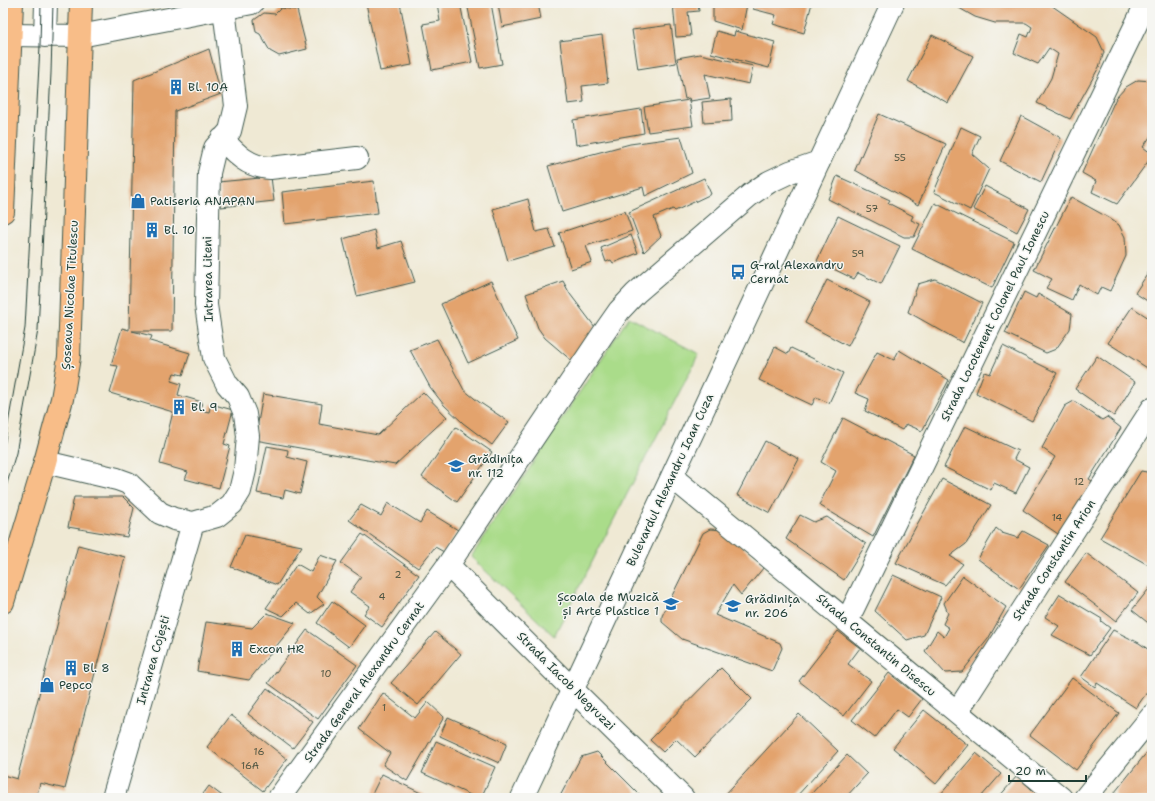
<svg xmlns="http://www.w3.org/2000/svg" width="1155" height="801" font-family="'Shantell Sans',sans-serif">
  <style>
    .green { fill: #aadc8a; stroke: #648c5f }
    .building { fill: #e3a36d }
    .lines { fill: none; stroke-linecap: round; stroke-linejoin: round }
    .minor-casing { stroke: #3e574c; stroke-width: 24 }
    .major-casing { stroke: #3e574c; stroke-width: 24 }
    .minor { stroke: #fff; stroke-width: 22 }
    .major { stroke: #f8bd88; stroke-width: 22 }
    .tram { stroke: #1f3d34; stroke-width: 1 }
    .labels { text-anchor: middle; stroke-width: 3; stroke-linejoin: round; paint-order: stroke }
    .number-label { font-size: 10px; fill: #505642 }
    .poi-label { font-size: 12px; fill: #1f3d34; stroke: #f6f6f2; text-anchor: start }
    .street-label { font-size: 12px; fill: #1f3d34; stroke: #f6f6f2 }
  </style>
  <rect width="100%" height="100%" fill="#f6f6f2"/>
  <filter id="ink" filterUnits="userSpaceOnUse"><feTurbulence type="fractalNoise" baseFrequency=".025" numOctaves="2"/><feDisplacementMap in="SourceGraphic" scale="8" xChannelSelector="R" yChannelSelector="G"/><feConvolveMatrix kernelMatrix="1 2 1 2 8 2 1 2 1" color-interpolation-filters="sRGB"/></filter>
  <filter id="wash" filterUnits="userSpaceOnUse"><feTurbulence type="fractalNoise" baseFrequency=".012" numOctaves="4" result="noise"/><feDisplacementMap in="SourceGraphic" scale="16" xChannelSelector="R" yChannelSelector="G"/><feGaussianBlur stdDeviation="0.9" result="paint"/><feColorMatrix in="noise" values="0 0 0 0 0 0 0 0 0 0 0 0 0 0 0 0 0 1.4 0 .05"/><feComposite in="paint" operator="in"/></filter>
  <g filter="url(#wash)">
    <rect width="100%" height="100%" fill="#efe9d4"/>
    <path class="green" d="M629 317 699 354 554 636 471 557Z"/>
    <g id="blocks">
      <path class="building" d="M366 3H400L412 65 380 71Z
        M437 3H460L472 62 432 70 423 24 440 21Z
        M467 3H491L502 64 480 68Z
        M498 3H538L541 19 502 27Z
        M673 3H698L699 11 688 12 691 36 676 37Z
        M713 3H741L747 4 742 30 713 21Z
        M755 3H812L804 33 773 24 776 15 753 9Z
        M952 3H1048L1097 37 1104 52 1099 67 1070 119 1037 103 1051 78 1058 54 1049 48 1038 64 1014 53 1021 34 1028 37 1032 27 1026 23H995L975 17 952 4Z
        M281 8 297 10 307 49 279 56 270 51 260 34 256 32 254 20 264 13 275 14Z
        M671 25 676 63 638 69 632 30Z
        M717 31 734 36 735 31 775 42 769 68 711 53Z
        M602 35 608 83 582 86 584 102 568 104 560 41Z
        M932 35 973 56 948 103 908 81Z
        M209 49 221 94 175 111 172 331H132L152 336 150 341 190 353 183 375 174 373 171 381 181 384 178 395 202 402 200 410 209 412 211 404 233 410 224 444 230 446 219 488 185 479 188 472 160 464 173 412 110 393 118 366 111 365 122 328 129 330 134 80Z
        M700 54 753 66 749 84 705 74 710 98 690 101 689 98 685 99 677 58Z
        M1138 80 1152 81V134L1143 147 1152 154V156L1117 204 1092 192 1096 181 1082 173 1116 98 1126 87Z
        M731 99 732 121 704 123 702 102Z
        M689 100 693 126 648 132 644 107Z
        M641 109 644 133 576 145 573 120Z
        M879 114 946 144 918 205 855 170Z
        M1021 116 1061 138 1041 182 1000 161Z
        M961 127 980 136 972 154 989 169 970 210 934 192Z
        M681 137 692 173 645 196 643 187 562 212 548 166 630 144Z
        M837 176 890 200 888 203 913 216 911 220 920 224 914 237H904L828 199Z
        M271 177 274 201 221 207 218 182Z
        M704 178 711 194 675 211 673 209 654 217 661 236 644 252 629 212Z
        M374 181 378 213 285 224 282 192Z
        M985 186 1029 209 1017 232 973 209Z
        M1071 197 1109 218 1119 225 1125 237 1126 256 1110 291 1101 287 1097 295 1079 284 1072 300 1046 288 1052 279 1034 270Z
        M528 199 536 232 549 229 555 247 508 261 493 209Z
        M935 203 1014 242 992 288 912 249Z
        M625 211 632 231 586 246 592 262 571 269 559 233Z
        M838 216 900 246 881 284 858 273 854 279 817 261Z
        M374 230 378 248 401 241 415 282 357 296 343 239Z
        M631 235 638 253 613 263 611 260 606 262 601 248Z
        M1152 267V304L1135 293Z
        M935 279 982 303 963 343 908 312 918 284Z
        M827 280 870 302 848 346 805 323Z
        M491 281 518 340 468 363 441 304Z
        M563 281 570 294 595 327 572 361 545 338 538 328 526 294Z
        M1024 292 1036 298 1038 294 1072 314 1070 329 1056 349 1046 353 1005 333Z
        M1132 307 1152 320V371L1108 343Z
        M437 339 464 390 479 402 509 422 492 445 463 423 444 405 430 387 410 350Z
        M1003 346 1057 373 1032 421 976 393 984 372 990 374Z
        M775 347 788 354 791 348 843 373 829 403 816 397 812 405 759 380Z
        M899 350 949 380 922 431 906 424 902 430 865 411 869 399 855 393 877 352 894 360Z
        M1097 356 1135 382 1114 416 1075 389Z
        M423 392 447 417 395 465 255 440 263 394 322 404 319 424 378 435Z
        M1074 401 1102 420 1107 417 1121 428 1089 479 1095 483 1061 536 1023 510 1055 457 1042 448 1065 406Z
        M843 418 914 455 873 537 819 505 836 471 821 462Z
        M965 426 1018 451 1014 459 1029 467 1016 493 994 483 991 490 944 467Z
        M456 427 492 452 457 502 422 477Z
        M765 441 799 459 770 513 737 495Z
        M267 446 288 450 287 457 307 462 300 494 285 490 283 498 257 493Z
        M1141 471 1152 473V567L1100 538Z
        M942 479 991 505 966 544 950 556 963 564 945 585 896 563Z
        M74 497H123L134 508 127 537 68 527Z
        M388 503 420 523 427 511 458 530 444 552 435 547 418 568 349 520 361 505 381 516Z
        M800 515 814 522 827 517 866 544 844 580 786 539Z
        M996 528 1002 533 1018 538 1023 531 1049 545 1019 589 978 559Z
        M710 529 724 530 764 567 741 595 733 585 715 615 780 643 782 648 772 671 682 639 662 622V616L703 533Z
        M362 534 419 575 382 627 364 614 370 606 350 592 361 577 341 563Z
        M245 535 302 546 277 585 231 567Z
        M78 545 125 557 65 789 40 783 36 798H3V775L17 779Z
        M1086 553 1138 593 1116 621 1065 582Z
        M320 555 337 561 317 597 324 604 310 614 296 603 283 616 266 608 297 564 311 572Z
        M893 575 941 597 924 635 907 640 875 611Z
        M963 576 1006 607 988 639 962 672 945 673 925 651 937 631 944 637 949 628 943 624 948 613 944 603Z
        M1152 585V626L1132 610Z
        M1060 594 1102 619 1101 621 1110 628 1090 655 1052 635 1059 626 1045 617Z
        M332 601 365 625 349 647 317 623Z
        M267 613 295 623 249 680 197 671 206 622 252 628Z
        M307 630 357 665 318 719 268 683Z
        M1113 630 1139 643 1152 652V685L1136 708 1097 683 1095 687 1081 677Z
        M838 631 860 648 848 664 871 681 844 716 799 681Z
        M435 632 461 654 418 705 391 683Z
        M721 668 752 699 695 757 676 739 663 752 650 740Z
        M889 673 922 699 908 717 897 709 875 738 852 720Z
        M1072 678 1119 713 1076 770 1030 735Z
        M267 688 313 722 293 748 248 714Z
        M383 693 415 718 428 702 444 717 407 781 383 765 390 753 359 729Z
        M924 710 968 745 936 784 893 748Z
        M799 714 838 751 795 798H722Z
        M231 715 287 759 263 791 207 747Z
        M448 717 507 743 499 763 440 736Z
        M436 741 495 767 481 798H477L422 773Z
        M1152 746V798H1116L1115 792Z
        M597 752 643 798H559L581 757Z
        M976 753 1001 774 980 798H944L940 795Z
        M847 755 867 774 845 798H815L811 794Z
        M382 774 431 798H370Z
        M1017 776 1041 798H998Z
        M209 786 225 798H200Z"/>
    </g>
  </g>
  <g filter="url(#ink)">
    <use href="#blocks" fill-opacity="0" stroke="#3e574c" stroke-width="1"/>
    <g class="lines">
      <g class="minor-casing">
        <path id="minor" d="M11 35 80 36 252 3
          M45 36 46 3
          M222 139C236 154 248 167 270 168L357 158
          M45 462 117 479 128 483 160 513 174 519 193 523 217 516 232 504 240 491 245 470 248 436 245 414 238 397 227 384 214 358 206 305 209 173 215 148 230 131 236 106 224 9
          M672 477 1061 798
          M448 565 573 690 683 798
          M847 621 1143 10
          M957 712 1152 409
          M113 798 193 523
          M279 798 448 565 603 334 619 311 636 293 750 195 769 182 790 172 819 162
          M522 798 893 3
          M1085 798 1152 716"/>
      </g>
      <g class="major-casing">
        <path id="major" d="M3 212 12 3
          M3 602 45 462 62 399 69 357 81 3"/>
      </g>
      <use href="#minor" class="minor"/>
      <use href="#major" class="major"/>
      <path class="tram" d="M3 452 25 328 40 46 41 3
        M3 497 16 453 38 330 51 73 53 3"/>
    </g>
  </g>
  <defs>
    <g id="building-bare" transform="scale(1.2)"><path d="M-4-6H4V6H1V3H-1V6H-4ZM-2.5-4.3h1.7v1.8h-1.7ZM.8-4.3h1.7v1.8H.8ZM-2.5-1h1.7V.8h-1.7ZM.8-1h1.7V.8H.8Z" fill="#1f6fb2" stroke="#f6f6f2" stroke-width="2.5" paint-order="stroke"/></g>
    <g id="shop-bare" transform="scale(1.2)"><path d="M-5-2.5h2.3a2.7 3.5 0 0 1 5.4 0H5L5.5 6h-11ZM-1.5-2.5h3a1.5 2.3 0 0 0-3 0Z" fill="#1f6fb2" stroke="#f6f6f2" stroke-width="2.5" paint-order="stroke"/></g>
    <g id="bus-bare" transform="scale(1.2)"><path d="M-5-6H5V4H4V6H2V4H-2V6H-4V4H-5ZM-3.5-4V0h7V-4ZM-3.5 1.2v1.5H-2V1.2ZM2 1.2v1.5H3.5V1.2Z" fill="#1f6fb2" stroke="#f6f6f2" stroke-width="2.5" paint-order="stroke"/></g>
    <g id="school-bare" transform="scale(1.2)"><path d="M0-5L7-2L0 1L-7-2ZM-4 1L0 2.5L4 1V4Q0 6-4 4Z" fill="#1f6fb2" stroke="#f6f6f2" stroke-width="2.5" paint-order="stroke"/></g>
  </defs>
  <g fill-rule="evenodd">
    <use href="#building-bare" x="176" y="87"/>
    <use href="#shop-bare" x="138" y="201"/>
    <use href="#building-bare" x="152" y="230"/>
    <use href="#bus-bare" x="738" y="272"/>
    <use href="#building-bare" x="179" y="407"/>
    <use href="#school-bare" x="456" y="466"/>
    <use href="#school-bare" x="671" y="604"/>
    <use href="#school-bare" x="733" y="606"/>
    <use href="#building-bare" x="237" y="649"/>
    <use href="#building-bare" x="71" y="668"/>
    <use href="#shop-bare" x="47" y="685"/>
  </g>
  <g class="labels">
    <g class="number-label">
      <text x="900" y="161">55</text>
      <text x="872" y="212">57</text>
      <text x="858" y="257">59</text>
      <text x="1079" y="485">12</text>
      <text x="1057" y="521">14</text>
      <text x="398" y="578">2</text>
      <text x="382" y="600">4</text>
      <text x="326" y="677">10</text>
      <text x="384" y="711">1</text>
      <text x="259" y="755">16</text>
      <text x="250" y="769">16A</text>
    </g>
    <g class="poi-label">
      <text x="188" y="91">Bl. 10A</text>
      <text x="150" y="205">Patiseria ANAPAN</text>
      <text x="164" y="234">Bl. 10</text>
      <text x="750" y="269">G-ral Alexandru<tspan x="750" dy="14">Cernat</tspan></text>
      <text x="191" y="411">Bl. 9</text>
      <text x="468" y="463">Grădinița<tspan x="468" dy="14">nr. 112</tspan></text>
      <text x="659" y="601" text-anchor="end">Școala de Muzică<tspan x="659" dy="14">și Arte Plastice 1</tspan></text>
      <text x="745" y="603">Grădinița<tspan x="745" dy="14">nr. 206</tspan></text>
      <text x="249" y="653">Excon HR</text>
      <text x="83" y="672">Bl. 8</text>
      <text x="59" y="689">Pepco</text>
    </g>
    <g class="street-label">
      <text transform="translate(208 279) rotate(-91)" y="4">Intrarea Liteni</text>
      <text transform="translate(70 295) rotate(-87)" y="4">Șoseaua Nicolae Titulescu</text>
      <text transform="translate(995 316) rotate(-64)" y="4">Strada Locotenent Colonel Paul Ionescu</text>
      <text transform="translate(670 480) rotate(-65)" y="4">Bulevardul Alexandru Ioan Cuza</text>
      <text transform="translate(1054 560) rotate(-57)" y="4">Strada Constantin Arion</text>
      <text transform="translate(876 645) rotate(40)" y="4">Strada Constantin Disescu</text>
      <text transform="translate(153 660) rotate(-74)" y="4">Intrarea Cojești</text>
      <text transform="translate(566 681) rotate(45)" y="4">Strada Iacob Negruzzi</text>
      <text transform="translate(364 682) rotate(-54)" y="4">Strada General Alexandru Cernat</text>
    </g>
  </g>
  <rect width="1155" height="801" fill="none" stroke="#f6f6f2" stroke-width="16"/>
  <path d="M1009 775v6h77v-6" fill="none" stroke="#1f3d34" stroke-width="2"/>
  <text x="1015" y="775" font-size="12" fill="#1f3d34" stroke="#f6f6f2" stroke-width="3" paint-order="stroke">20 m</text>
</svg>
